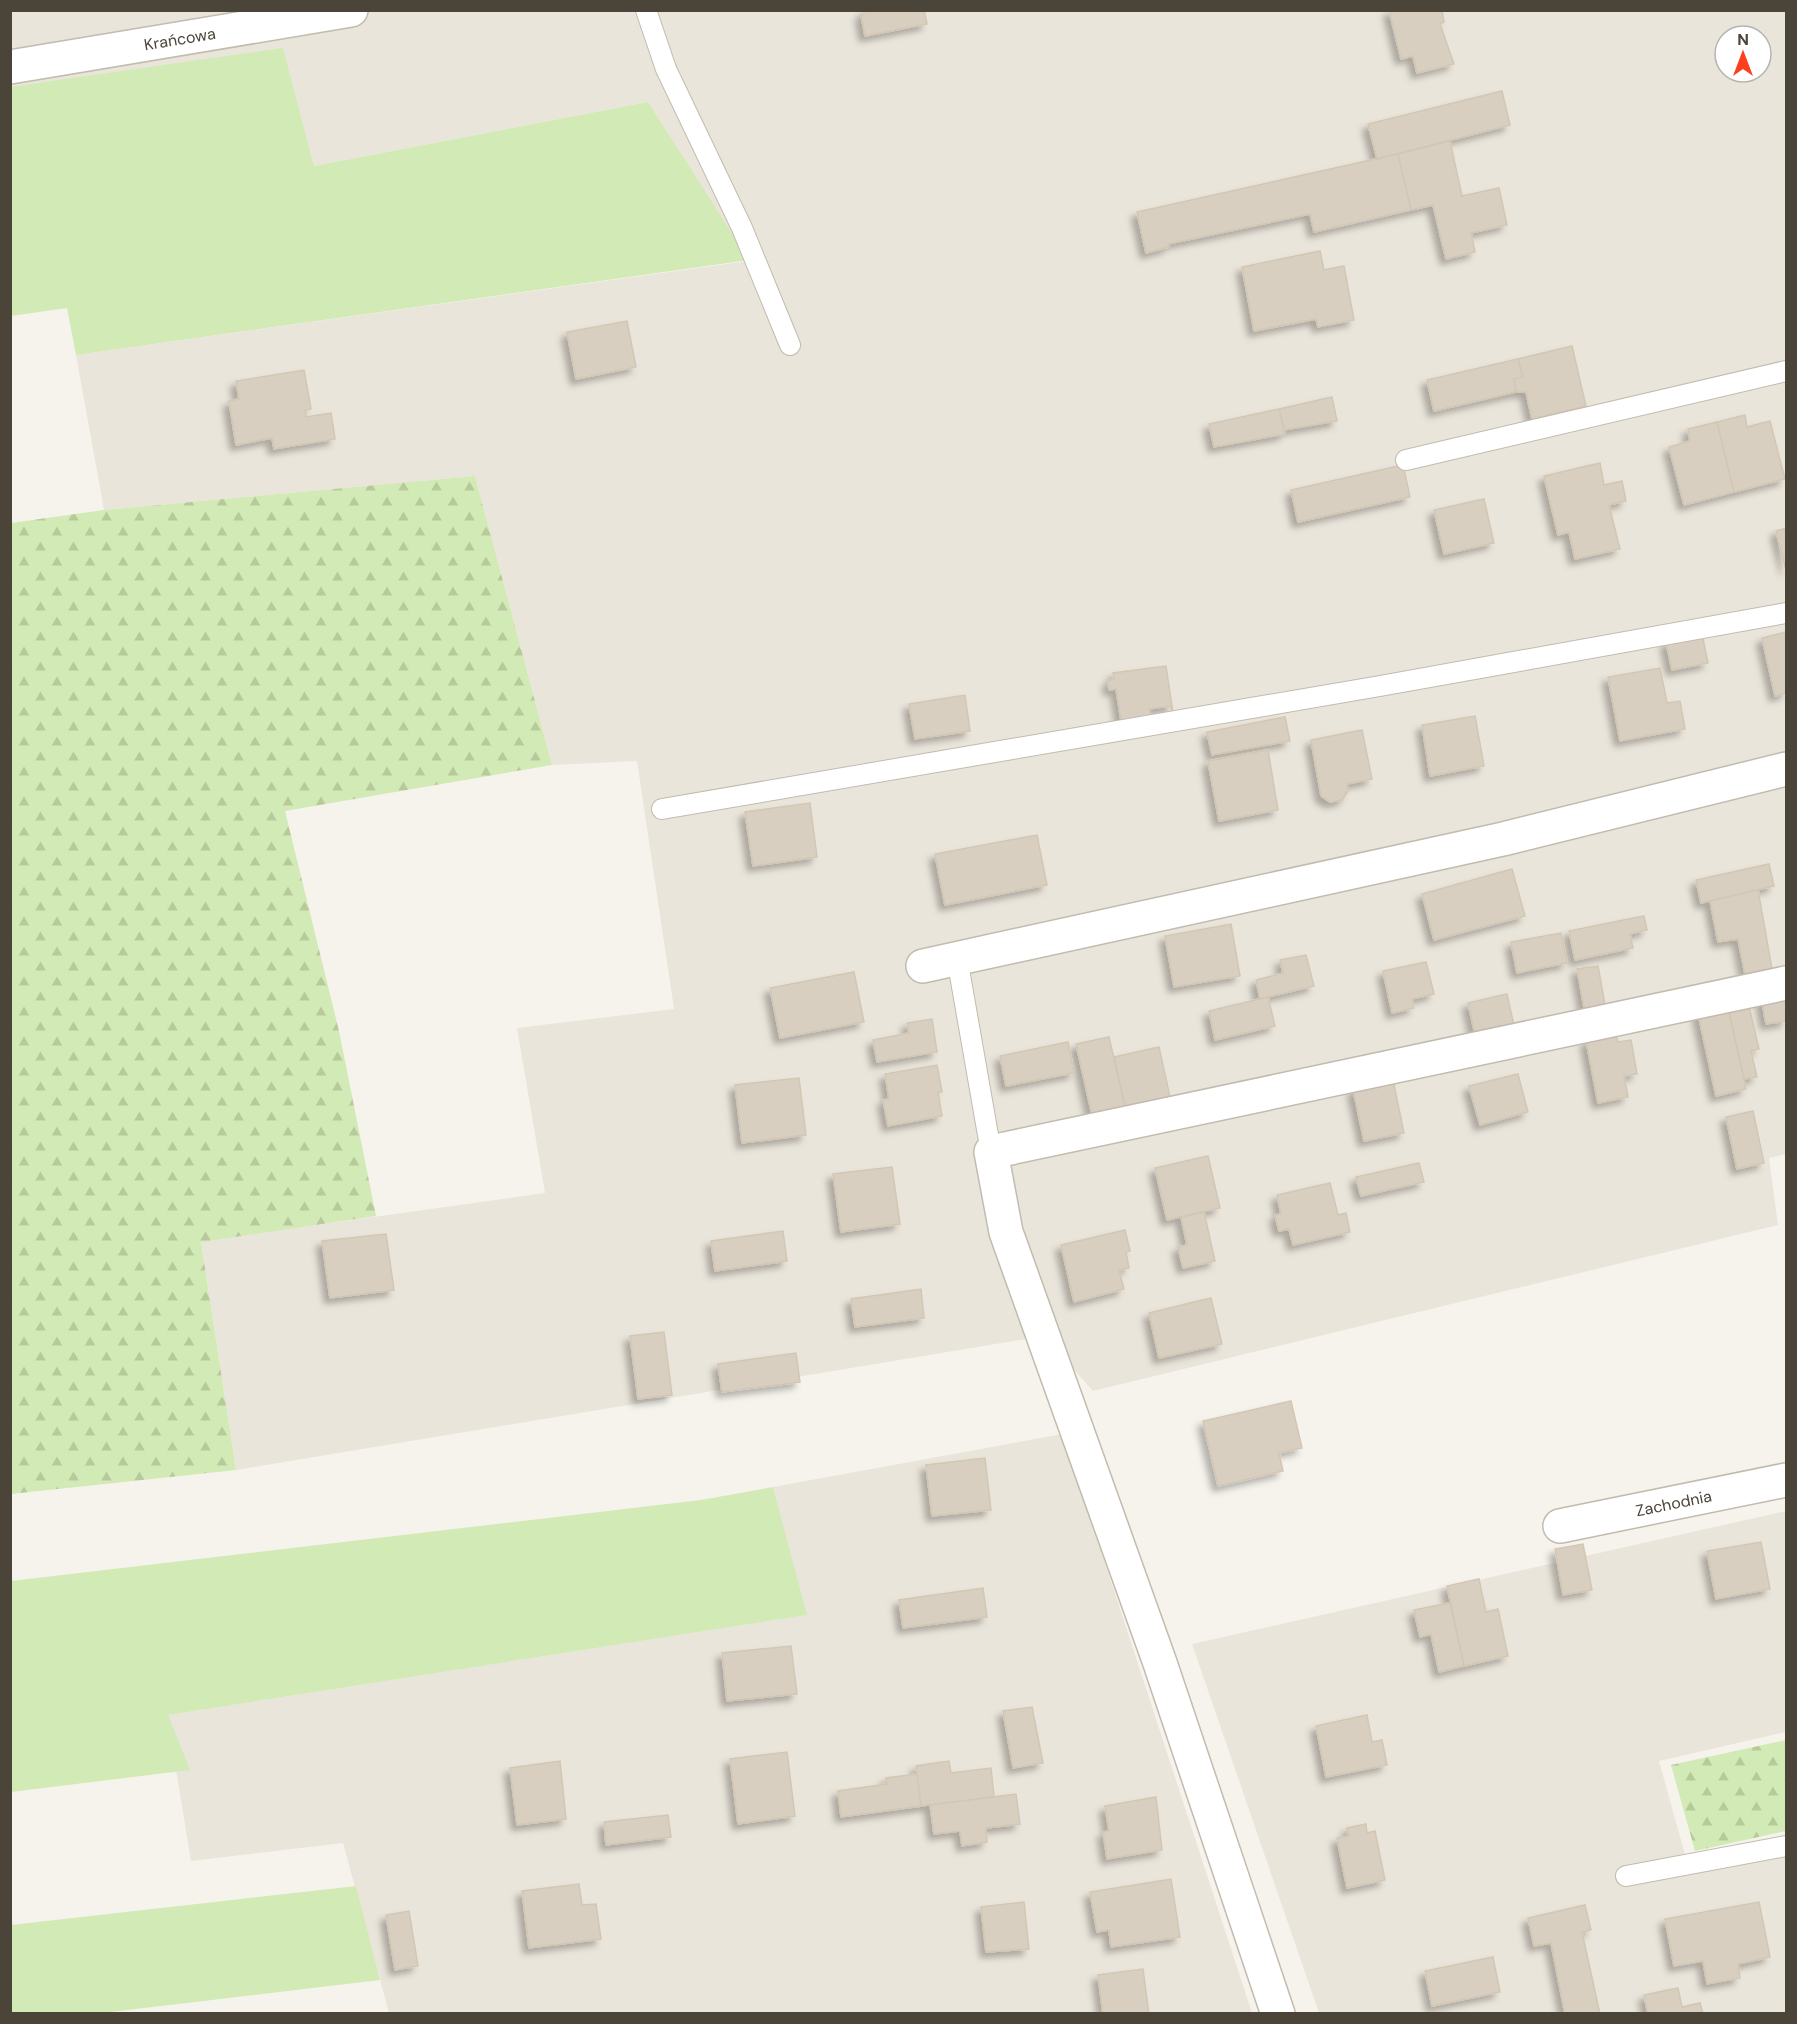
<svg xmlns="http://www.w3.org/2000/svg" width="1797" height="2024" font-family="'DM Sans',sans-serif">
  <style>
    .residential { fill: #eae5da; fill-rule: evenodd }
    .grass { fill: #d2eab5 }
    .forest { fill: url(#forest-firs) }
    .building { fill: #d8cfc1; stroke: #d3c7b4; stroke-width: 1.5; filter: url(#shadow) }
    .lines { fill: none; stroke-linecap: round; stroke-linejoin: round }
    .lane-casing { stroke: #c2bbae; stroke-width: 22 }
    .street-casing { stroke: #c2bbae; stroke-width: 36 }
    .lane { stroke: #fff; stroke-width: 20 }
    .street { stroke: #fff; stroke-width: 33 }
    .labels { text-anchor: middle; stroke-width: 5; stroke-linejoin: round; paint-order: stroke }
    .street-label { font-size: 16px; fill: #4b4439; stroke: #fff }
  </style>
  <defs>
    <pattern id="forest-firs" width="22" height="20" patternUnits="userSpaceOnUse" patternTransform="scale(1.5)"><rect width="22" height="20" fill="#d2eab5"/><path d="M5 1l3.5 6h-7zM16 11l3.5 6h-7z" fill="#b6ca9c"/></pattern>
    <filter id="shadow"><feDropShadow dx="-5.5" dy="5.5" stdDeviation="3" flood-color="#0004"/></filter>
  </defs>
  <rect width="100%" height="100%" fill="#f6f3ec"/>
  <path class="residential" d="M10 11H1786V1154L1769 1158 1778 1225 1093 1391 1044 1336 236 1470 201 1241 545 1193 517 1028 674 1009 637 761 552 765 475 476 104 510 76 355 748 261 648 102 314 166 283 49 11 87ZM1725 36H1761V72H1725Z
    M1063 1434 1252 2013H389L343 1843 191 1861 167 1715 806 1615 773 1487Z
    M1786 1511V1732L1659 1761 1689 1869 1786 1852V2013H1319L1192 1644Z"/>
  <path class="grass" d="M283 48 314 166 648 102 749 260 76 355 67 308 11 316 10 87Z
    M773 1487 807 1615 168 1715 190 1770 11 1792V1581L701 1500Z
    M356 1886 380 1980 102 2013H11V1925Z"/>
  <path class="forest" d="M475 476 552 765 285 811 339 1031 376 1216 201 1242 236 1470 11 1494V523L104 510Z
    M1786 1740V1831L1695 1851 1671 1765Z"/>
  <path class="building" d="M864 10H924L927 24 865 36 861 15 864 14Z
    M1389 10H1442L1444 22 1440 24 1454 64 1417 73 1413 56 1401 59Z
    M1502 91 1510 125 1377 159 1368 124Z
    M1450 141 1462 196 1499 188 1507 225 1471 233 1475 252 1446 259 1433 205 1411 210 1398 154Z
    M1398 154 1411 210 1314 232 1310 214 1168 244 1169 247 1146 253 1137 212Z
    M1320 251 1324 270 1344 266 1354 320 1318 327 1316 319 1254 331 1242 267Z
    M627 321 636 367 576 379 567 332Z
    M1572 346 1586 406 1532 419 1526 392H1516L1514 379 1523 377 1518 359Z
    M1518 359 1523 377 1514 379 1516 392 1434 411 1427 380Z
    M304 370 311 409 305 410 306 417 331 413 335 439 274 449 272 438 236 445 229 401 239 399 236 381Z
    M1332 397 1337 421 1284 430 1279 409Z
    M1279 409 1285 434 1214 447 1209 424Z
    M1745 415 1747 427 1770 421 1785 479 1734 492 1717 422Z
    M1717 422 1734 492 1684 505 1669 447 1690 441 1688 429Z
    M1600 463 1604 485 1622 481 1626 501 1609 505 1620 549 1575 559 1569 532 1558 535 1544 476Z
    M1403 465 1410 497 1298 522 1291 490Z
    M1484 499 1494 543 1444 554 1434 510Z
    M1786 528V570L1776 531Z
    M1786 632V693L1775 696 1762 638Z
    M1702 634 1708 663 1672 670 1666 642Z
    M1166 666 1173 713 1170 706 1149 709 1151 716 1121 721 1116 689 1109 690 1108 681 1114 679 1113 673Z
    M1660 668 1667 703 1680 701 1685 729 1620 741 1608 677Z
    M965 695 970 731 915 739 909 704Z
    M1475 716 1484 766 1430 776 1422 725Z
    M1285 717 1290 741 1212 755 1207 732Z
    M1362 730 1372 779 1347 784 1348 791 1342 800 1330 802 1321 796 1311 740Z
    M1268 750 1278 810 1219 821 1208 761Z
    M810 803 817 857 753 866 745 812Z
    M1037 835 1047 885 945 905 935 854Z
    M1769 864 1774 886 1701 903 1696 880Z
    M1512 869 1525 916 1434 940 1422 894Z
    M1758 890 1772 969 1745 974 1738 939 1718 942 1710 901Z
    M1644 916 1647 930 1630 934 1633 948 1575 960 1569 931Z
    M1231 924 1240 976 1174 987 1165 936Z
    M1561 933 1567 963 1517 973 1511 942Z
    M1306 955 1314 986 1260 999 1256 980 1283 973 1280 960Z
    M1426 962 1434 994 1412 999 1414 1008 1392 1013 1383 971Z
    M1598 966 1605 1005 1584 1008 1577 969Z
    M854 972 864 1022 780 1038 770 988Z
    M1786 992V1021L1766 1024 1761 996Z
    M1507 994 1515 1030 1476 1039 1468 1003Z
    M1268 997 1275 1026 1215 1040 1209 1011Z
    M1727 1003 1746 1089 1716 1096 1697 1009Z
    M1749 1006 1759 1049 1751 1051 1757 1077 1744 1079 1729 1011Z
    M932 1019 937 1052 877 1062 873 1040 909 1033 907 1023Z
    M1616 1035 1618 1042 1631 1040 1637 1074 1624 1076 1628 1097 1598 1103 1586 1040Z
    M1109 1037 1125 1107 1092 1115 1076 1044Z
    M1068 1042 1074 1073 1006 1086 1000 1056Z
    M1159 1047 1170 1097 1125 1107 1114 1057Z
    M937 1065 942 1092H938L942 1116 888 1126 883 1100 889 1099 885 1074Z
    M1518 1074 1528 1112 1480 1125 1469 1086Z
    M799 1078 806 1135 742 1143 735 1085Z
    M1393 1080 1404 1133 1364 1141 1353 1089Z
    M1753 1111 1764 1163 1737 1169 1726 1117Z
    M1208 1156 1220 1208 1167 1220 1155 1168Z
    M1419 1163 1424 1182 1361 1196 1356 1177Z
    M892 1167 900 1224 841 1232 833 1174Z
    M1330 1183 1338 1215 1346 1213 1350 1232 1293 1245 1289 1229 1279 1231 1275 1215 1281 1214 1277 1195Z
    M1204 1212 1215 1261 1183 1268 1178 1247 1187 1245 1181 1217Z
    M1125 1230 1130 1251 1126 1252 1129 1268 1119 1270 1124 1289 1074 1302 1061 1245Z
    M783 1231 787 1261 715 1271 711 1241Z
    M386 1234 394 1290 330 1298 322 1241Z
    M921 1289 924 1318 855 1327 851 1299Z
    M1211 1298 1222 1344 1159 1358 1149 1313Z
    M664 1332 672 1395 638 1399 630 1336Z
    M796 1353 800 1382 722 1392 718 1364Z
    M1291 1401 1302 1448 1279 1453 1283 1471 1218 1486 1203 1421Z
    M985 1458 991 1510 932 1516 926 1465Z
    M1761 1542 1770 1589 1716 1599 1707 1551Z
    M1583 1544 1592 1590 1563 1595 1555 1549Z
    M1479 1579 1486 1612 1498 1609 1508 1656 1464 1666 1447 1586Z
    M983 1588 987 1617 903 1628 899 1600Z
    M1450 1603 1464 1666 1439 1672 1431 1634 1420 1637 1414 1610Z
    M791 1646 797 1694 727 1701 722 1653Z
    M1032 1707 1043 1763 1013 1768 1003 1711Z
    M1367 1715 1372 1742 1382 1740 1387 1765 1326 1777 1316 1726Z
    M787 1752 795 1816 738 1824 730 1759Z
    M560 1761 566 1819 517 1825 510 1768Z
    M949 1761 951 1773 991 1768 994 1797 921 1806 916 1766Z
    M917 1774 921 1806 841 1817 838 1791 887 1784 886 1778Z
    M1016 1794 1020 1824 986 1828 987 1842 962 1846 960 1831 934 1834 930 1805Z
    M1156 1797 1162 1850 1107 1859 1103 1832 1109 1831 1105 1806Z
    M668 1815 671 1837 606 1845 604 1822Z
    M1366 1824 1367 1833 1375 1831 1385 1880 1347 1888 1337 1838 1349 1836 1347 1828Z
    M1171 1879 1180 1937 1111 1947 1109 1930 1097 1932 1090 1892Z
    M579 1884 582 1905 596 1904 601 1939 529 1948 522 1891Z
    M1024 1902 1029 1949 986 1952 981 1907Z
    M1759 1902 1770 1957 1738 1964 1740 1978 1707 1984 1703 1961 1674 1966 1665 1919Z
    M1585 1905 1591 1930 1582 1932 1600 2014H1565L1551 1943 1534 1946 1528 1918Z
    M409 1911 418 1966 395 1970 386 1915Z
    M1493 1957 1500 1992 1432 2006 1425 1971Z
    M1143 1969 1149 2014H1103L1098 1975Z
    M1678 1988 1682 2007 1700 2003 1703 2014H1648L1644 1995Z"/>
  <g class="lines">
    <g class="lane-casing">
      <path id="lane" d="M646 10 666 69 742 228 790 345
        M1406 460 1786 371
        M662 809 1380 686 1786 613
        M957 958 991 1152
        M1626 1876 1786 1846"/>
    </g>
    <g class="street-casing">
      <g id="street">
        <path id="s1" d="M10 67 351 10"/>
        <path d="M923 966 1503 839 1786 769"/>
        <path id="s2" d="M1560 1526 1786 1480"/>
        <path d="M1278 2014 1160 1663 1006 1232 991 1152 1786 983"/>
      </g>
    </g>
    <use href="#lane" class="lane"/>
    <use href="#street" class="street"/>
  </g>
  <g class="labels">
    <g class="street-label">
      <text dy="6" stroke="none"><textPath href="#s1" startOffset="172">Krańcowa</textPath></text>
      <text dy="6" stroke="none"><textPath href="#s2" startOffset="116">Zachodnia</textPath></text>
    </g>
  </g>
  <rect width="1797" height="2024" fill="none" stroke="#4b4439" stroke-width="24"/>
  <g transform="translate(1743 54)"><circle r="28" fill="#ffffff" stroke="#b7b4b0" stroke-width="1.5"/>
  <path d="M0-4.5L10 22L0 15L-10 22Z" fill="#fc3f1d"/>
  <text y="-9" font-size="16" font-weight="bold" text-anchor="middle" fill="#4b4439">N</text>
  </g>
</svg>
